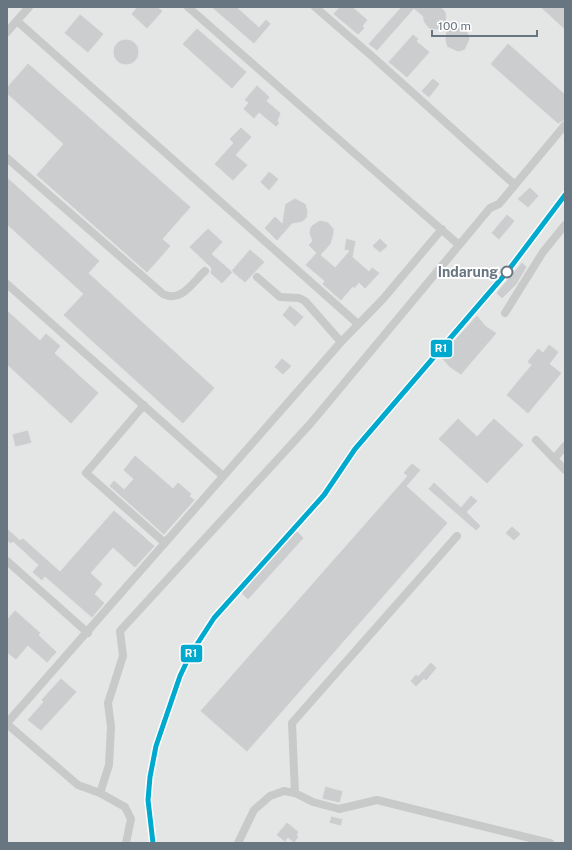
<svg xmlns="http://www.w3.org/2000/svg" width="572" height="850" font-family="'Public Sans',sans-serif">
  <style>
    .built { fill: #e4e5e5 }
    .building { fill: #cccdce; stroke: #e4e4e4 }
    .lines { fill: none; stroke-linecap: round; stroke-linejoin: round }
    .minor { stroke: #c8caca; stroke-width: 8 }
    .rail-1-casing { stroke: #fff; stroke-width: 8 }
    .rail-1 { stroke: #00a9ce; stroke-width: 5 }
    .stop-dot { fill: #fff; stroke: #687682; stroke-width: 2 }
    .labels { text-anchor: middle; stroke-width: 4; stroke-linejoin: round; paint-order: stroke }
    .stop-label { font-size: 14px; font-weight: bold; fill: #687682; stroke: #fff; text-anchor: end }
    .line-badge { stroke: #fff; stroke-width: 1.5 }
    .badge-label { font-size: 11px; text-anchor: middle; font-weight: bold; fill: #fff }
  </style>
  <rect width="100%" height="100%" fill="#f5f5f4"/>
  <path class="built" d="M7 7H565V843H7Z"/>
  <path class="building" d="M137 7H158L163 11 147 29 131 14Z
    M211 7H237L259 27 266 19 271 24 254 44Z
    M339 7H353L368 20 363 26 365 28 358 35 333 14Z
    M401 7H441L446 12 447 27 438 30 429 29 423 21V17L414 9 377 51 368 44Z
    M540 7H565V30Z
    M80 14 104 34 88 53 64 33Z
    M457 27 468 32 470 39 465 50 458 52 447 47 445 40 446 29Z
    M197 28 247 72 232 89 182 44Z
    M413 34 419 39 417 41 430 52 407 78 388 62Z
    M113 52a13 13 0 1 1 26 0a13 13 0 1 1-26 0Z
    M508 43 565 94V120L558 124 490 64Z
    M28 63 191 207 163 239 171 246 147 273 36 175 63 144 7 94V87Z
    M433 78 440 84 429 98 421 91Z
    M257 85 270 97 267 101 281 113 278 121 280 123 276 127 259 113 254 119 243 109 248 103 244 100Z
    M241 127 252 137 236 155 248 165 233 181 214 164 233 143 229 139Z
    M269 171 279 179 269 191 260 182Z
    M7 177 100 261 89 273 215 388 183 424 63 315 83 294 7 225Z
    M530 187 539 196 528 208 517 199Z
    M295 198 306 204 308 212 307 218 302 222 292 224 277 241 264 228 275 216 282 223 285 204Z
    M507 214 515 221 499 240 491 233Z
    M320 220 328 222 334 229V233L331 244 321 255 335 267 349 251 344 250 346 238 356 241 353 257 369 271 372 267 380 273 365 289 359 283 354 289 353 287 341 301 322 284 324 281 305 265 316 253 308 245 312 241 309 233 310 228 312 225Z
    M208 228 223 242 212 254 233 272 222 284 210 273 211 268 189 247Z
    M380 238 388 246 380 253 372 246Z
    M250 249 265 262 245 283 231 271Z
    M522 262 527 267 517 284 502 299 496 293Z
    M290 305 304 317 295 327 282 315Z
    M7 310 40 340 46 333 61 346 55 353 99 393 71 424 7 365Z
    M477 315 486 326 497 333 461 375 449 367 440 356Z
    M549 344 559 352 550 364 562 373 528 414 506 395 531 365 527 362 538 348 543 352Z
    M282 358 292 366 283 375 274 367Z
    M458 418 477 436 494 418 524 445 487 484 438 439Z
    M28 430 32 443 15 447 12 434Z
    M135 455 173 488 178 482 192 494 190 496 195 500 164 535 109 486 114 480 124 489 133 479 123 470Z
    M412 463 421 470 407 486 448 523 247 752 200 711 407 476 403 473Z
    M434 482 461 507 471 495 478 501 467 512 481 526 476 531 428 489Z
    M114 510 155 546 135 568 113 548 91 573 103 584 95 594 105 603 92 618 45 577 42 581 32 572 38 565 13 542 11 544 7 541V528L20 540 23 538 60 571Z
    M512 526 521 534 514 541 505 533Z
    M295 529 304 538 248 600 239 591Z
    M15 610 41 633 39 635 57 652 47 663 28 646 16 660 7 653V619Z
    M431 662 437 668 426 681 424 679 416 687 410 681 416 674 418 676Z
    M61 678 77 692 41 731 27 720 43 702 41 700Z
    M325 786 343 791 340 803 322 799Z
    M331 816 343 819 341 826 329 823Z
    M287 822 299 832 297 835 299 837 294 843 288 838 285 842 276 835Z"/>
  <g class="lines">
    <path class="minor" d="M188 7 459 245
      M315 7 374 58 515 185
      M17 21 358 324
      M7 32 29 7
      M7 158 163 294C181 303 192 283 205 271
      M257 277 280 297 299 298 305 301 341 342
      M7 284 223 476
      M505 313 543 252 565 225
      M144 405 86 473 165 543
      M536 440 565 470
      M554 459 565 446
      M7 561 88 633
      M7 723 341 342 383 299 442 229
      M7 724 78 785 100 793 125 807 131 819 126 843
      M100 793 109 765 111 727 108 703 123 656 120 631 311 423 490 208 499 204 565 125
      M295 793 292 723 457 536
      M238 843 254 810 270 796 284 791 295 793 313 802 339 809 377 800 550 843"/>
    <g class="rail-1-casing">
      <path id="rail-1" d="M153 843 148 800 150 777 156 746 180 676 190 655 214 618 324 495 355 449 507 272 565 195"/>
    </g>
    <use href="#rail-1" class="rail-1"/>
  </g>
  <circle class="stop-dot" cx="507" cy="272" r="5.5"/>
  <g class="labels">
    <g class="stop-label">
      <text x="498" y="277">Indarung</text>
    </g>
  </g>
  <g class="line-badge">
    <rect x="430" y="339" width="23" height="19" rx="4" fill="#00a9ce"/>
    <rect x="180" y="644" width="23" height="19" rx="4" fill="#00a9ce"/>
  </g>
  <g class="badge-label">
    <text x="441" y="352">R1</text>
    <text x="191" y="657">R1</text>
  </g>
  <rect width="572" height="850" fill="none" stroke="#687682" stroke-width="16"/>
  <path d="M432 30v6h105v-6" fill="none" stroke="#687682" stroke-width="2"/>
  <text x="438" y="30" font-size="12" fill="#687682" stroke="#ffffff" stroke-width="3" paint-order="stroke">100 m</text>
</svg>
